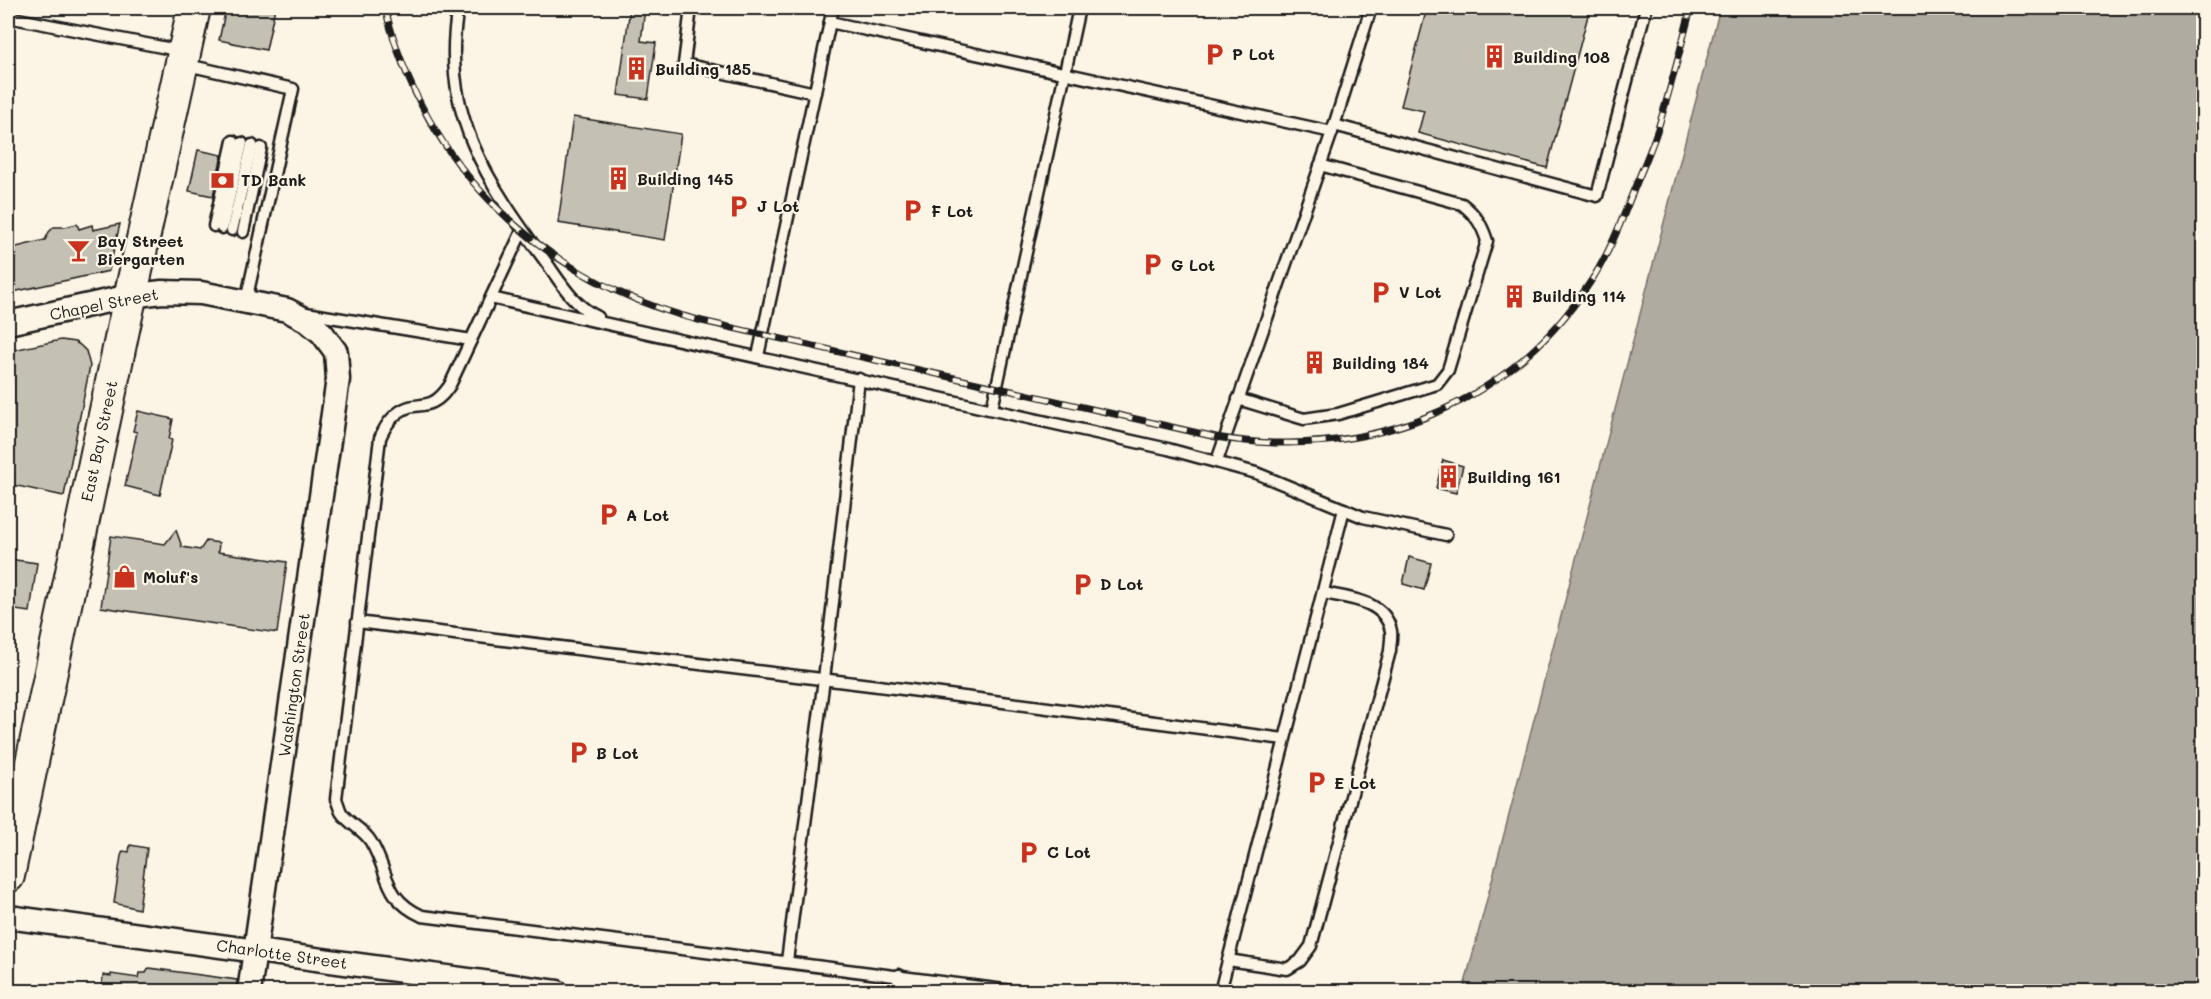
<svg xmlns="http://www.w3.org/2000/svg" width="2211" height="999" font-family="Mali,sans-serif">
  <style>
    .water { fill: #b0aba1; stroke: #75726c; stroke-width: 1.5 }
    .building { fill: #c4c0b3; stroke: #1c1c1c; stroke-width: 1.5 }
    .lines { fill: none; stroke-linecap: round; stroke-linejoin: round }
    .service-casing { stroke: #1c1c1c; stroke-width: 15 }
    .minor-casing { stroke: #1c1c1c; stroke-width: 27 }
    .secondary-casing { stroke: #1c1c1c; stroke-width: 36 }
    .service { stroke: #fcf5e5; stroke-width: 10 }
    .minor { stroke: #fcf5e5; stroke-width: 22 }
    .secondary { stroke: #fcf5e5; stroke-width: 32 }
    .rail-casing { stroke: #1c1c1c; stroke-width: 7 }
    .rail { stroke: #fcf5e5; stroke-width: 4.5; stroke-dasharray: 14; stroke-linecap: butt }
    .labels { text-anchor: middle; stroke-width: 4.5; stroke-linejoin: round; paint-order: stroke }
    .poi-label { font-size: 16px; font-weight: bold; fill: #1c1c1c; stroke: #fcf5e5; text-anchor: start }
    .street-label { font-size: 16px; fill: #1c1c1c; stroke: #fcf5e5 }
  </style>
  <rect width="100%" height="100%" fill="#fcf5e5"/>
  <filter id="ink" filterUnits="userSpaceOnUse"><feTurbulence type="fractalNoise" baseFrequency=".0167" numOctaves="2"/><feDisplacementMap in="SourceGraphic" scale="12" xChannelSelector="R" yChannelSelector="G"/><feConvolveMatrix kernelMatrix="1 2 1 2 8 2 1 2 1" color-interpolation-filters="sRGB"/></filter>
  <g filter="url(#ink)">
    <path class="water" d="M1720,8H2203V991H1463Z"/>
    <g class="building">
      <path d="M226,8H275L266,50L219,40Z"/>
      <path d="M630,8H645L641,41L656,43L648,99L618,95Z"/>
      <path d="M1427,8H1590L1547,168L1418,133L1424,111L1401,106Z"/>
      <path d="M573,117L681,134L665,240L558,223Z"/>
      <path d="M198,150L222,155L213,196L189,191Z"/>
      <path d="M77,224L79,229L92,225L93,230L120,224L109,271L8,293V249L45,240L49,232L54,227H65Z"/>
      <path d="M61,340L75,342L80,345L86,351L90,366L64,496L8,484V351Z"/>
      <path d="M138,411L173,419L169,439L172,440L160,495L125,486L137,432L133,431Z"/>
      <path d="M1443,460L1463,466L1456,493L1436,488Z"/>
      <path d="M176,530L182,547L200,550L206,541L219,543L218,552L287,562L277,633L101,607L111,536L165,544Z"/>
      <path d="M1409,557L1431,563L1424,590L1403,584Z"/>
      <path d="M8,559L37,563L30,612L8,609Z"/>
      <path d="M130,845L147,848L139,909L114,903L121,856L123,851L129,852Z"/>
      <path d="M149,968L237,980L236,992H101L103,975L111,976V974L138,978L139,973H146Z"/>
    </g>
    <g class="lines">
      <defs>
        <g id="service">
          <path d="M458,8C439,111 487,182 546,262C561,283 574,306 598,317"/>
          <path d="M691,8L684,64L815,93"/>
          <path d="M8,17L182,51"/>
          <path d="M830,22L1332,132"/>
          <path d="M183,64L293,89L246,301"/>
          <path d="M1334,125L1597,196L1646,8"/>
          <path d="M214,226L233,141"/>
          <path d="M222,228L242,143"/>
          <path d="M232,230L252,145"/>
          <path d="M522,231L450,385C445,392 441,398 433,402C425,406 417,405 409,407C394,412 386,424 380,438L336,799C338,803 339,808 341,812C348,824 364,829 371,842C390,874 383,898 422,916L1020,992"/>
          <path d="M243,232L261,148"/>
          <path d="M491,298L1168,449L1256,473L1363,517L1446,535"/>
          <path d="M306,313L471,340"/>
          <path d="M758,356L833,8"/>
          <path d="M1238,399L1304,419L1338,414L1437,384L1448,370L1487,241C1482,225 1476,215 1462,204L1320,165"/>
          <path d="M992,409L1079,8"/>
          <path d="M1217,461L1332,132L1371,8"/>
          <path d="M357,622L911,690L1284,739"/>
          <path d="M1228,960L1287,969L1300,961L1311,946L1390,651C1390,645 1392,637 1391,631C1385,600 1348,598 1323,593"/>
          <path d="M787,961L824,679L859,379"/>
          <path d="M897,992L899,975"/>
          <path d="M1220,992L1344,509"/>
        </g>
        <g id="minor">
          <path d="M8,323L130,296L162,292L201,293L287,310L306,320L322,333L336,352L338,379L249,992"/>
          <path d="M8,917L557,992"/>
        </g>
        <path id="secondary" d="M8,876L124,325L194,8"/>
      </defs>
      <use href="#service" class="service-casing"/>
      <use href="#minor" class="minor-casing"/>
      <use href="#secondary" class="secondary-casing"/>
      <use href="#service" class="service"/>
      <use href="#minor" class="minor"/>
      <use href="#secondary" class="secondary"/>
      <defs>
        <path id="rail" d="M385,8C425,168 542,281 702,321L1216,437C1361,462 1506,410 1589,284C1606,259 1618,230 1629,202C1639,176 1652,149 1660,122C1672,84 1681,46 1691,8"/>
      </defs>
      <use href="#rail" class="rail-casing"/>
      <use href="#rail" class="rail"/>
    </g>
  </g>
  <defs>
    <symbol id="parking-bare" viewBox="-9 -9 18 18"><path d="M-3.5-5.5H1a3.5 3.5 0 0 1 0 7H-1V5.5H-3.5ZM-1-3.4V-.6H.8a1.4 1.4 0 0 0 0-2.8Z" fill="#c8321e" stroke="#fcf5e5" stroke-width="2.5" paint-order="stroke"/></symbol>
    <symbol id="building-bare" viewBox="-9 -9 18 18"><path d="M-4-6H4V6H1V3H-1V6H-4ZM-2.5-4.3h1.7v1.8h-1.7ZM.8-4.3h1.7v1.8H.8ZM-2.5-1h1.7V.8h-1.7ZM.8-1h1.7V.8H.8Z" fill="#c8321e" stroke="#fcf5e5" stroke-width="2.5" paint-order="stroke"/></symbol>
    <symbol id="bank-bare" viewBox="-9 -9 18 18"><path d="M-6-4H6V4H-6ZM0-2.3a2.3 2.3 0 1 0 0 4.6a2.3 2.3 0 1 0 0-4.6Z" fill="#c8321e" stroke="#fcf5e5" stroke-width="2.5" paint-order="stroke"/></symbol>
    <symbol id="bar-bare" viewBox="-9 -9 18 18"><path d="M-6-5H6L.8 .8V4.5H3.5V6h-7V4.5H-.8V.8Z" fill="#c8321e" stroke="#fcf5e5" stroke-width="2.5" paint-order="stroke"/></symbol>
    <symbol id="shop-bare" viewBox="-9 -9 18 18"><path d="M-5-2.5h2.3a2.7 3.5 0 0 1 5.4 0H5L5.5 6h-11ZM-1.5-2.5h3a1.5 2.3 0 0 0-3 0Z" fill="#c8321e" stroke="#fcf5e5" stroke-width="2.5" paint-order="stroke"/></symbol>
  </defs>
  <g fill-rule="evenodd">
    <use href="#parking-bare" x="1198" y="38" width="33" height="33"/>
    <use href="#building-bare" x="1478" y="40" width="33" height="33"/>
    <use href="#building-bare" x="620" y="52" width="33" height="33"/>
    <use href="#building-bare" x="602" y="162" width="33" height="33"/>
    <use href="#bank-bare" x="206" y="164" width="33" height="33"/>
    <use href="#parking-bare" x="722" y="190" width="33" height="33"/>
    <use href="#parking-bare" x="896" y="194" width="33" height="33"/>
    <use href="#bar-bare" x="62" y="234" width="33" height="33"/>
    <use href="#parking-bare" x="1136" y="248" width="33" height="33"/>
    <use href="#parking-bare" x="1364" y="276" width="33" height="33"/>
    <use href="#building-bare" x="1498" y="280" width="33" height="33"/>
    <use href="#building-bare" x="1298" y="346" width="33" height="33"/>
    <use href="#building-bare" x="1432" y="460" width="33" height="33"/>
    <use href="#parking-bare" x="592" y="498" width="33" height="33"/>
    <use href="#shop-bare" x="108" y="560" width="33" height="33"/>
    <use href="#parking-bare" x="1066" y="568" width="33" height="33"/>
    <use href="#parking-bare" x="562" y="736" width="33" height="33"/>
    <use href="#parking-bare" x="1300" y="766" width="33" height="33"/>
    <use href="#parking-bare" x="1012" y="836" width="33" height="33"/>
  </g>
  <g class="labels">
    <g class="poi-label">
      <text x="1232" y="60">P Lot</text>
      <text x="1513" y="63">Building 108</text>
      <text x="655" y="75">Building 185</text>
      <text x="637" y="185">Building 145</text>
      <text x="241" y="186">TD Bank</text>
      <text x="757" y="212">J Lot</text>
      <text x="931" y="217">F Lot</text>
      <text x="97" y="247">Bay Street<tspan x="97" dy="18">Biergarten</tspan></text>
      <text x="1171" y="271">G Lot</text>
      <text x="1399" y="298">V Lot</text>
      <text x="1532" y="302">Building 114</text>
      <text x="1332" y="369">Building 184</text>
      <text x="1467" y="483">Building 161</text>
      <text x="626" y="521">A Lot</text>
      <text x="143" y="583">Moluf's</text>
      <text x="1100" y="590">D Lot</text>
      <text x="596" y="759">B Lot</text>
      <text x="1334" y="789">E Lot</text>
      <text x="1047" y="858">C Lot</text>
    </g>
    <g class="street-label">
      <text transform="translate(104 304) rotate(-11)" y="6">Chapel Street</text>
      <text transform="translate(99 441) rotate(-78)" y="6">East Bay Street</text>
      <text transform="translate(294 685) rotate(-82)" y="6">Washington Street</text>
      <text transform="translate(282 954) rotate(8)" y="6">Charlotte Street</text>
    </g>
  </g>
  <rect width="2211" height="999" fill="none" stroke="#fcf5e5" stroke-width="30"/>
  <rect x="15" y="15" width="2181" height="969" fill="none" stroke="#1c1c1c" stroke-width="2" filter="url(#ink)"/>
</svg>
